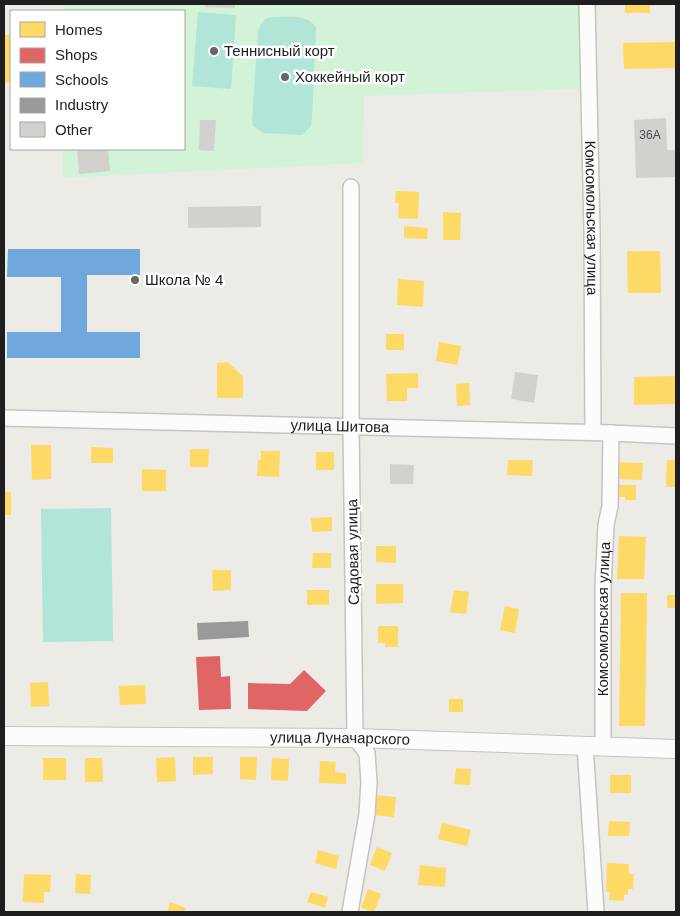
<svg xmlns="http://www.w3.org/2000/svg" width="680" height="916" font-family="Helvetica,sans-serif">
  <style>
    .park { fill: #d3f3d8 }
    .pitch { fill: #b0e5d7 }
    .homes { fill: #ffd966 }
    .shops { fill: #e06666 }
    .schools { fill: #6fa8dc }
    .industry { fill: #999 }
    .building { fill: #d3d1cd }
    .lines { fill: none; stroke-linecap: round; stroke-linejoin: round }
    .minor-casing { stroke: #c5c4c2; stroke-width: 18 }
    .tertiary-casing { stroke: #c5c4c2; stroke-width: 20 }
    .minor { stroke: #fcfcfb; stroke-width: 15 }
    .tertiary { stroke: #fcfcfb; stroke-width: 18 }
    .poi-dot { fill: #666664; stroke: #fff; stroke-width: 2 }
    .labels { text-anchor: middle; stroke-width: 5; stroke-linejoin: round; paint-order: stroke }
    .number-label { font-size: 12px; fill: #4b4b4a }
    .poi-label { font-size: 15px; fill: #1e1e1e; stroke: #fff; text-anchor: start }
    .street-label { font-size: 15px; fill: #1e1e1e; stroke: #fff }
  </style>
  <rect width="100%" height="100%" fill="#ecebe6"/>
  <path class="park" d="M63,4H581V89L364,96L363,163L63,178V149H184V11H63Z"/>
  <g class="pitch">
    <path d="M198,12L236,15L231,89L192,86Z"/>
    <path d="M270,17C285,17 307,13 316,27L312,119L311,126L302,135L263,133L253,126L252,120L258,31C261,24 263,19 270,17Z"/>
    <path d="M111,508L113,641L43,642L41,509Z"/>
  </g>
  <g class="homes">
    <rect x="625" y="4" width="25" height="9"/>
    <path d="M4,35H11V82L4,83Z"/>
    <path d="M676,42V68L624,69L623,43Z"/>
    <path d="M396,191L419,192L418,219L398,218L399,203H395Z"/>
    <path d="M443,212L461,213L460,240H443Z"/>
    <path d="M404,226L428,228L427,239L404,238Z"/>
    <path d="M627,251H660L661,293H628Z"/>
    <path d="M398,279L424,281L423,307L397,305Z"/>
    <rect x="386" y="334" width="18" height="16"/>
    <path d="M439,342L461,346L457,365L436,361Z"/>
    <path d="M228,362L243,377V398H217V363Z"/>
    <path d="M418,373V388H407V401H387L386,374Z"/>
    <path d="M675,376V404L634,405V377Z"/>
    <path d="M469,383L470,405L457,406L456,384Z"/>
    <path d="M31,445H51V479L32,480Z"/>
    <path d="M91,447L113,448V463H91Z"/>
    <path d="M190,449H209L208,467H190Z"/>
    <path d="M261,451H280L279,477L257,476L258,460H261Z"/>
    <rect x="316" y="452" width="18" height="18"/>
    <path d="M508,460H533L532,476L507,475Z"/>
    <path d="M667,460H676V487H666Z"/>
    <path d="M616,462L643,463L642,480L616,479Z"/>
    <path d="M142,469L166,470V491H142Z"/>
    <path d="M615,485H636V500H625V497H615Z"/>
    <rect x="4" y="492" width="7" height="23"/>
    <path d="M332,517V531L312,532L311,518Z"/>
    <path d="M619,536L646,537L644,579H617Z"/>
    <path d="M376,546H396V563L376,562Z"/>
    <path d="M313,553H331V568H312Z"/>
    <path d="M212,570H231V590L213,591Z"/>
    <path d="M376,584H403V603L376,604Z"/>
    <rect x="307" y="590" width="22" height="15"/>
    <path d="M454,590L469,592L466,614L450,612Z"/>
    <path d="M621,593H647L645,726H619Z"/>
    <rect x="667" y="595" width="9" height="13"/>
    <path d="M505,606L519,609L515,633L500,630Z"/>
    <path d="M378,626H398V647H385V643H378Z"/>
    <path d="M48,682L49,706L31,707L30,683Z"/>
    <path d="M145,685L146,704L120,705L119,686Z"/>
    <rect x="449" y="699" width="14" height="13"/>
    <path d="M175,757L176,781L157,782L156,758Z"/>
    <path d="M193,757H213V774L193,775Z"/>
    <path d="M240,757H257L256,780L240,779Z"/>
    <rect x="43" y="758" width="23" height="22"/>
    <path d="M85,758H102L103,782H85Z"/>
    <path d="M272,758L289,759L288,781L271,780Z"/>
    <path d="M320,761L336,762L335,772L346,773V784L319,783Z"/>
    <path d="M456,768L471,769L470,785L454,784Z"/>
    <rect x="610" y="775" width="21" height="18"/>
    <path d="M375,795L396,797L394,817L372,815Z"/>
    <path d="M609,821L630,822L629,836H608Z"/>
    <path d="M442,823L471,830L467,846L438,839Z"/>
    <path d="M377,847L392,853L385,871L370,865Z"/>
    <path d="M318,850L339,856L336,869L315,863Z"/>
    <path d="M607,863L629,864V874H634L633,889H628V895L624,894V901L609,900L610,892H606Z"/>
    <path d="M420,865L446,868L445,887L418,885Z"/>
    <path d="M24,874L51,875L50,892H44V903L23,902Z"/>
    <path d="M76,874L91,875L90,894L75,893Z"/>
    <path d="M368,889L381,894L374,912L361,908Z"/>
    <path d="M311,892L328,897L325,908L307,902Z"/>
    <path d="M170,902L186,908L184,912H167Z"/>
  </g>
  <g class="shops">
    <path d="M220,656L221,677L230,676L231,709L199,710L196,657Z"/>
    <path d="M304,670L326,691L307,711L248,709V683L290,684Z"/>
  </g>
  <path class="schools" d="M8,249H140V275H87V332H140V358H7V332H61V277H7Z"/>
  <path class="industry" d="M248,621L249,637L198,640L197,623Z"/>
  <g class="building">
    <path d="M205,4H235V8L205,7Z"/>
    <path d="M666,118L667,150H676V177L636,178L634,120Z"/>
    <path d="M200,120H216L214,151L199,150Z"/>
    <path d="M77,149H108L110,171L79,174Z"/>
    <path d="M261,206V227L188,228V207Z"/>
    <path d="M515,372L538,375L534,403L511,399Z"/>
    <path d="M390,464L414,465L413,484H390Z"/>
  </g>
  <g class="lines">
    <defs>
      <g id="minor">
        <path id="s1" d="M587,4L592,231L593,432"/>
        <path id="s2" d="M4,418L611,433L676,436"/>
        <path d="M585,745L596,912"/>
        <path id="s3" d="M603,745V587L606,525L610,506L611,433"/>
        <path d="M350,912L367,814L369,782L367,753L355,738L351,426V187"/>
      </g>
      <g id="tertiary">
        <path id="s4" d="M4,736L355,738L676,749"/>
      </g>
    </defs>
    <use href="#minor" class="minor-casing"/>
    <use href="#tertiary" class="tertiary-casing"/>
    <use href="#minor" class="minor"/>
    <use href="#tertiary" class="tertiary"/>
  </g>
  <g class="poi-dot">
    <circle cx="214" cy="51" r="5"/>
    <circle cx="285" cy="77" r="5"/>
    <circle cx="135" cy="280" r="5"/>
  </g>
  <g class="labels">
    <g class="number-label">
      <text x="650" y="139">36А</text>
    </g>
    <g class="poi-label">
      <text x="224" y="56">Теннисный корт</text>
      <text x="295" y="82">Хоккейный корт</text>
      <text x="145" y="285">Школа № 4</text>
    </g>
    <g class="street-label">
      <text dy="5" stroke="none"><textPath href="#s1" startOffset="214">Комсомольская улица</textPath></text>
      <text dy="5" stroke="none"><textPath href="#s2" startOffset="336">улица Шитова</textPath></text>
      <text transform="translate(353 552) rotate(-91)" y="5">Садовая улица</text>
      <text dy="5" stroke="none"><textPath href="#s3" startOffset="126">Комсомольская улица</textPath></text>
      <text dy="5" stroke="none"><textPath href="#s4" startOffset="336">улица Луначарского</textPath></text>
    </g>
  </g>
  <rect width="680" height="916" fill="none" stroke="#1e1e1e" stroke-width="10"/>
  <rect x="10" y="10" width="175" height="140" fill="#ffffff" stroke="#a5a5a5"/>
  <rect x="20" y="22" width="25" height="15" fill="#ffd966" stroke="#a5a5a5"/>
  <text x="55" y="35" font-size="15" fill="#1e1e1e">Homes</text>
  <rect x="20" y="48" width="25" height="15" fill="#e06666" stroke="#a5a5a5"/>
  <text x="55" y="60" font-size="15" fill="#1e1e1e">Shops</text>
  <rect x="20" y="72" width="25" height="15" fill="#6fa8dc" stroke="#a5a5a5"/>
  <text x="55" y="85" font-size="15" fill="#1e1e1e">Schools</text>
  <rect x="20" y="98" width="25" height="15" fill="#999999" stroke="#a5a5a5"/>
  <text x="55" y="110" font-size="15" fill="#1e1e1e">Industry</text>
  <rect x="20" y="122" width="25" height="15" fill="#d3d1cd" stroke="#a5a5a5"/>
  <text x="55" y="135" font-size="15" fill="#1e1e1e">Other</text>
</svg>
